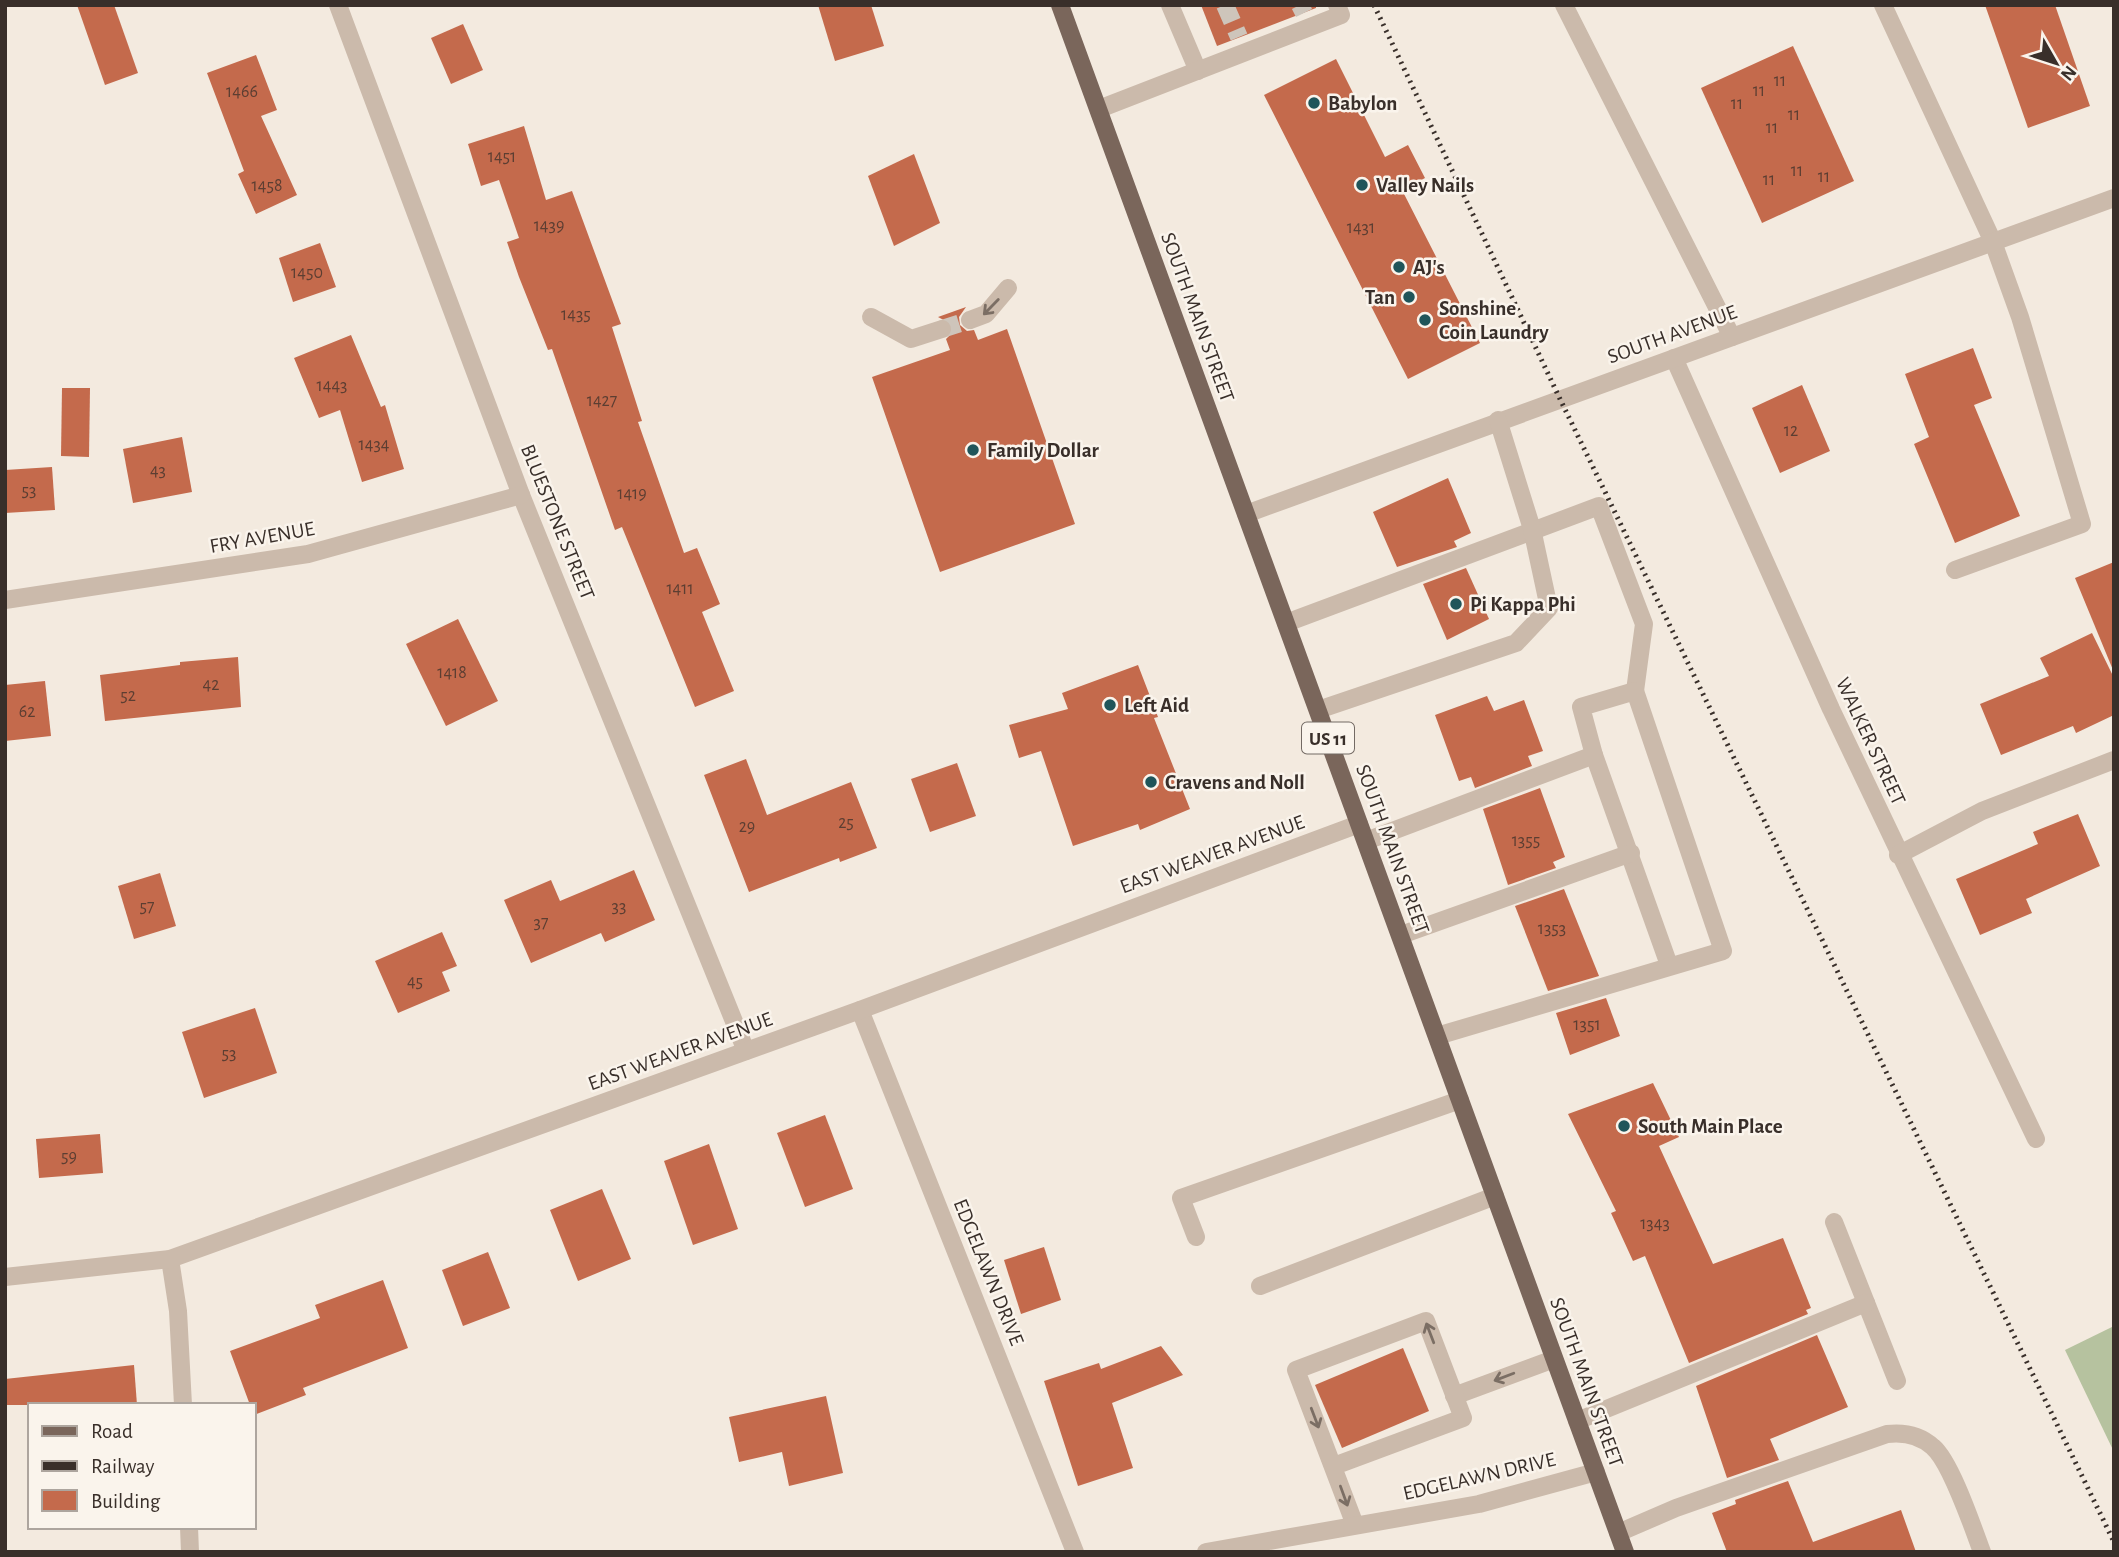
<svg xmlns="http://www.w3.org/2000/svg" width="2119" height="1557" font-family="'Alegreya Sans',sans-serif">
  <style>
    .green { fill: #b6c29f }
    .building { fill: #c46a4c }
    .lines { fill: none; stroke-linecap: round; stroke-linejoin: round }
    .minor-tunnel { stroke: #cec5bb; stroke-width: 18; stroke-dasharray: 18 9; stroke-linecap: butt }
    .minor { stroke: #cbbaab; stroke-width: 18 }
    .major { stroke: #7a665b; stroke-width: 18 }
    .rail { stroke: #392f2a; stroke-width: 5; stroke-dasharray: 2 5; stroke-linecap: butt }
    .oneway { stroke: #7b6e64 }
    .poi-dot { fill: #20555a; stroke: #faf4ec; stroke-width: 2.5 }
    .labels { text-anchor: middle; stroke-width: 5; stroke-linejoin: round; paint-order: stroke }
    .number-label { font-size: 18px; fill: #5c3e32 }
    .shield { fill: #faf4ec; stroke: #736a64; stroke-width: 2 }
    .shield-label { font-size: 19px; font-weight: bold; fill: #392f2a }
    .poi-label { font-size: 21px; font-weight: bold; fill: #392f2a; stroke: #faf4ec; text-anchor: start }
    .street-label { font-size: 21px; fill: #392f2a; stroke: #faf4ec }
  </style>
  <rect width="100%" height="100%" fill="#f3eadf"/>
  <path class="green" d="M2114,1326V1452L2065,1350Z"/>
  <g class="building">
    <path d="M77,5H114L138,73L105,85Z"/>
    <path d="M818,5H871L884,46L835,61Z"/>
    <path d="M1201,5H1316V8L1217,46Z"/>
    <path d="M1985,5H2055L2090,106L2028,128Z"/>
    <path d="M463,24L483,70L451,84L431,38Z"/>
    <path d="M1793,46L1854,181L1762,223L1701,88Z"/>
    <path d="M256,55L277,110L261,116L297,195L256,214L238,174L244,171L207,73Z"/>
    <path d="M1336,59L1385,157L1408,145L1425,178L1402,190L1480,343L1408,379L1264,95Z"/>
    <path d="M524,126L546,200L572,191L621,324L612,327L642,421L638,422L684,553L697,548L720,604L702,612L734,691L695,707L622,527L615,530L552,349L548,350L519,277L507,242L519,238L499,180L481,186L468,144Z"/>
    <path d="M914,154L940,223L894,246L868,176Z"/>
    <path d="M320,243L336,287L293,302L279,258Z"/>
    <path d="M966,307L959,317L960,325L967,331L974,330L978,340L1007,329L1075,524L940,572L872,377L950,350L946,339L953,332V325L938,317Z"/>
    <path d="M351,335L381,407L385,405L404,469L362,482L340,410L319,418L294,358Z"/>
    <path d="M1973,348L1992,398L1974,405L2020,516L1955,543L1914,444L1929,437L1905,374Z"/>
    <path d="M1802,385L1830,451L1780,473L1752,408Z"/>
    <path d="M62,388H90L89,457L61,456Z"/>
    <path d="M182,437L192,492L133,503L123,449Z"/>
    <path d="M52,467L55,510L5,513V470Z"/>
    <path d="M1448,478L1471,533L1454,541L1457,547L1397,567L1373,512Z"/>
    <path d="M2114,562V669L2113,670L2075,578Z"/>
    <path d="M1466,568L1489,619L1447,640L1423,584Z"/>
    <path d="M458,619L498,701L446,726L406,644Z"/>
    <path d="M2092,633L2114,678V715L2076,733L2073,726L2001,755L1980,704L2049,676L2040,658Z"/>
    <path d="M238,657L241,707L105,721L100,675L180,665V662Z"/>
    <path d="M1138,665L1158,717L1154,718L1190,809L1140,830L1138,824L1073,846L1041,751L1019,758L1009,725L1068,709L1062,693Z"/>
    <path d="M45,681L51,736L5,741V685Z"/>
    <path d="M1487,696L1494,711L1524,700L1543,751L1528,756L1532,766L1475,788L1471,777L1459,781L1435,715Z"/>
    <path d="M746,759L767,815L851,782L877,848L840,862L839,858L749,892L704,775Z"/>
    <path d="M957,763L976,816L930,832L911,779Z"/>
    <path d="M1540,788L1565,857L1553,862L1556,868L1508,885L1483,809Z"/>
    <path d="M2078,814L2100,866L2026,899L2032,913L1980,935L1956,879L2038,844L2033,832Z"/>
    <path d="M634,870L655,920L605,942L601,933L531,963L504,900L551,880L560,901Z"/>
    <path d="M160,873L176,926L134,939L118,886Z"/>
    <path d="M1564,889L1599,976L1548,991L1515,906Z"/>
    <path d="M442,932L457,966L442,972L450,991L398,1013L375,961Z"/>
    <path d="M1606,998L1620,1036L1570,1055L1556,1013Z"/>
    <path d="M255,1008L277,1073L204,1098L182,1032Z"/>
    <path d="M1653,1083L1679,1137L1659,1146L1713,1264L1783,1238L1811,1308L1806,1310L1808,1314L1689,1363L1645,1256L1633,1261L1611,1213L1616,1211L1568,1114Z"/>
    <path d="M825,1115L853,1189L805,1207L777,1133Z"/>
    <path d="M100,1134L103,1173L39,1178L36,1139Z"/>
    <path d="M709,1144L738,1229L693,1245L664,1161Z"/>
    <path d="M602,1189L631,1259L578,1281L550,1210Z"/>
    <path d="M1044,1247L1061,1300L1021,1314L1004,1260Z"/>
    <path d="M488,1252L510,1308L463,1326L442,1270Z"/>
    <path d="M383,1280L408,1348L303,1388L306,1395L254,1415V1405H250L230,1351L320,1318L315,1305Z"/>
    <path d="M1817,1335L1848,1407L1770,1439L1779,1460L1727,1478L1696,1386Z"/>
    <path d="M1161,1346L1183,1375L1112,1403L1133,1468L1078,1486L1044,1381L1099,1363L1101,1369Z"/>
    <path d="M1403,1348L1429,1411L1342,1448L1315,1385Z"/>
    <path d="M134,1365L137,1405H5V1379Z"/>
    <path d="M826,1396L843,1473L789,1486L782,1452L739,1462L729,1417Z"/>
    <path d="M1788,1481L1813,1542L1901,1510L1916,1552H1727L1712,1513L1736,1504L1735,1500Z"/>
  </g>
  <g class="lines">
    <g class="minor-tunnel">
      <path d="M1225,5L1239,37"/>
      <path d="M1300,5L1304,13"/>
      <path d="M942,329L970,320"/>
    </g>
    <g class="minor">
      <path d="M338,5L521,495L746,1051"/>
      <path d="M1170,5L1198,71"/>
      <path d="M1564,5L1732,337"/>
      <path d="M1883,5L1993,242L2020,317L2082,524L1955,570"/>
      <path d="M1099,109L1341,15L1337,5"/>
      <path d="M871,317L911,339L942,329"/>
      <path d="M970,320L986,314L1008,288"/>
      <path d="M1674,358L1831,709L2036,1139"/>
      <path d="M1246,514L2114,198"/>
      <path d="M5,600L308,554L521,495"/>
      <path d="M1286,623L1599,506L1644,624L1635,691"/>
      <path d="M1318,710L1516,643L1549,608L1532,529L1498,420"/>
      <path d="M1594,755L1669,965"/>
      <path d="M1366,841L1594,755L1581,707L1635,691L1723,951L1437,1036"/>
      <path d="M1898,855L1982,811L2114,760"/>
      <path d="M1401,935L1631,853"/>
      <path d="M860,1010L1075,1552"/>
      <path d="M1834,1222L1897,1381"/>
      <path d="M1196,1237L1181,1198L1460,1100"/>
      <path d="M170,1259L178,1311L183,1405"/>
      <path d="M5,1277L170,1259L860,1010L1359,824"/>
      <path d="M1260,1286L1495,1196"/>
      <path d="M1454,1396L1554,1359"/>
      <path d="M1577,1421L1866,1303"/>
      <path d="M1334,1466L1463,1418L1426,1321L1296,1370L1355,1525"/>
      <path d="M189,1527L190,1552"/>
      <path d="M1618,1533L1676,1508L1887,1434C1904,1432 1920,1435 1933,1447C1951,1462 1973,1528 1982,1552"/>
      <path d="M1206,1552L1479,1504L1596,1472"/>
    </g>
    <path class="major" d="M1060,5L1625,1552"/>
    <path class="rail" d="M1374,5L1560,399L2114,1542"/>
  </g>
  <defs><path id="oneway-shaft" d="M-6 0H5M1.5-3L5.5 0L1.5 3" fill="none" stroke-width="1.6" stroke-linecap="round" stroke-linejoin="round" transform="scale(1.75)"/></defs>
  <g class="oneway">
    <use href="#oneway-shaft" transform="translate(991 307) rotate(134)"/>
    <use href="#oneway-shaft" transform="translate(1430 1333) rotate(-111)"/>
    <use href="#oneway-shaft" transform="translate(1504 1377) rotate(159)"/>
    <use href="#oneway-shaft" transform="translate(1315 1418) rotate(69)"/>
    <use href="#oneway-shaft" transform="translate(1344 1496) rotate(70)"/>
  </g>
  <g class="poi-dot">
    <circle cx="1314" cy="103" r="7"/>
    <circle cx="1362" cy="185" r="7"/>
    <circle cx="1399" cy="267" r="7"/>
    <circle cx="1409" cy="297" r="7"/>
    <circle cx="1425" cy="320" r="7"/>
    <circle cx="973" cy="450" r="7"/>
    <circle cx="1456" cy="604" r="7"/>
    <circle cx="1110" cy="705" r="7"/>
    <circle cx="1151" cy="782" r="7"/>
    <circle cx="1624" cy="1126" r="7"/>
  </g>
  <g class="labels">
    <g class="number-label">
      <text x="1780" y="86">11</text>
      <text x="1759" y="96">11</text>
      <text x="242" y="97">1466</text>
      <text x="1737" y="109">11</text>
      <text x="1794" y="120">11</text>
      <text x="1772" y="133">11</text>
      <text x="502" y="162">1451</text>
      <text x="1797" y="176">11</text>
      <text x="1824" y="182">11</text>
      <text x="1769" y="185">11</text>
      <text x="267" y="191">1458</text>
      <text x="549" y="231">1439</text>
      <text x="1361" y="233">1431</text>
      <text x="307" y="278">1450</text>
      <text x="576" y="320">1435</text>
      <text x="332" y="391">1443</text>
      <text x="602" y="406">1427</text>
      <text x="1791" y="436">12</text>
      <text x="374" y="450">1434</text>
      <text x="158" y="476">43</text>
      <text x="29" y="496">53</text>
      <text x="632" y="499">1419</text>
      <text x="680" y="594">1411</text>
      <text x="452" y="678">1418</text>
      <text x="211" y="690">42</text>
      <text x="128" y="701">52</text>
      <text x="27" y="717">62</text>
      <text x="846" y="828">25</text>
      <text x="747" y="832">29</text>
      <text x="1526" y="846">1355</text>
      <text x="147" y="912">57</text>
      <text x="619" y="912">33</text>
      <text x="541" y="928">37</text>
      <text x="1552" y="934">1353</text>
      <text x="415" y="987">45</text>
      <text x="1587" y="1030">1351</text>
      <text x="229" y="1059">53</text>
      <text x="69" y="1162">59</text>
      <text x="1655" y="1229">1343</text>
    </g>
    <rect class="shield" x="1302" y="722.5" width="52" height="31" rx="5"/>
    <g class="shield-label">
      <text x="1328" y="745">US 11</text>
    </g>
    <g class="poi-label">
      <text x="1328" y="110">Babylon</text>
      <text x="1376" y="192">Valley Nails</text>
      <text x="1413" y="274">AJ's</text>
      <text x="1395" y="304" text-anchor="end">Tan</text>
      <text x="1439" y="315">Sonshine<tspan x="1439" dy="24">Coin Laundry</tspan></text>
      <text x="987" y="457">Family Dollar</text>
      <text x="1470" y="611">Pi Kappa Phi</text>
      <text x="1124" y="712">Left Aid</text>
      <text x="1165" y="789">Cravens and Noll</text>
      <text x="1638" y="1133">South Main Place</text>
    </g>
    <g class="street-label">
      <text transform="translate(1198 317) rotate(70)" y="7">SOUTH MAIN STREET</text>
      <text transform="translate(1672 334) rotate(-20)" y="7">SOUTH AVENUE</text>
      <text transform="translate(558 522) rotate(68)" y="7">BLUESTONE STREET</text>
      <text transform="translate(262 537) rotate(-10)" y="7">FRY AVENUE</text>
      <text transform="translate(1871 741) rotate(65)" y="7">WALKER STREET</text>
      <text transform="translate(1393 849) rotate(70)" y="7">SOUTH MAIN STREET</text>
      <text transform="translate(1212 854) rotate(-20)" y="7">EAST WEAVER AVENUE</text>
      <text transform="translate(680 1051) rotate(-20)" y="7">EAST WEAVER AVENUE</text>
      <text transform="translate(989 1272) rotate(68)" y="7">EDGELAWN DRIVE</text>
      <text transform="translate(1587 1382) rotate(70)" y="7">SOUTH MAIN STREET</text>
      <text transform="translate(1479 1476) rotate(-13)" y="7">EDGELAWN DRIVE</text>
    </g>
  </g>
  <rect width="2119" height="1557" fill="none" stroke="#392f2a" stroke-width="14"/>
  <rect x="28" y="1403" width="228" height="126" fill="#faf4ec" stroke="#ada59e" stroke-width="2"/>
  <rect x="42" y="1426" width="35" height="10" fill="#7a665b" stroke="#ada59e" stroke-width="2"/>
  <text x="91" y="1438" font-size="21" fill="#392f2a">Road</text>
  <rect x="42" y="1461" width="35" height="10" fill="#392f2a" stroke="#ada59e" stroke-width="2"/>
  <text x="91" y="1473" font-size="21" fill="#392f2a">Railway</text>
  <rect x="42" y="1490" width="35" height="21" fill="#c46a4c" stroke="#ada59e" stroke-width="2"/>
  <text x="91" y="1508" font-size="21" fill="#392f2a">Building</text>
  <g transform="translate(2056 63) rotate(129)" stroke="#faf4ec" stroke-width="5" paint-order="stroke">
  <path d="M0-5L12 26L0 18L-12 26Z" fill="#392f2a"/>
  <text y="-10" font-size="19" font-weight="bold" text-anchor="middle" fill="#392f2a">N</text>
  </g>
</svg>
